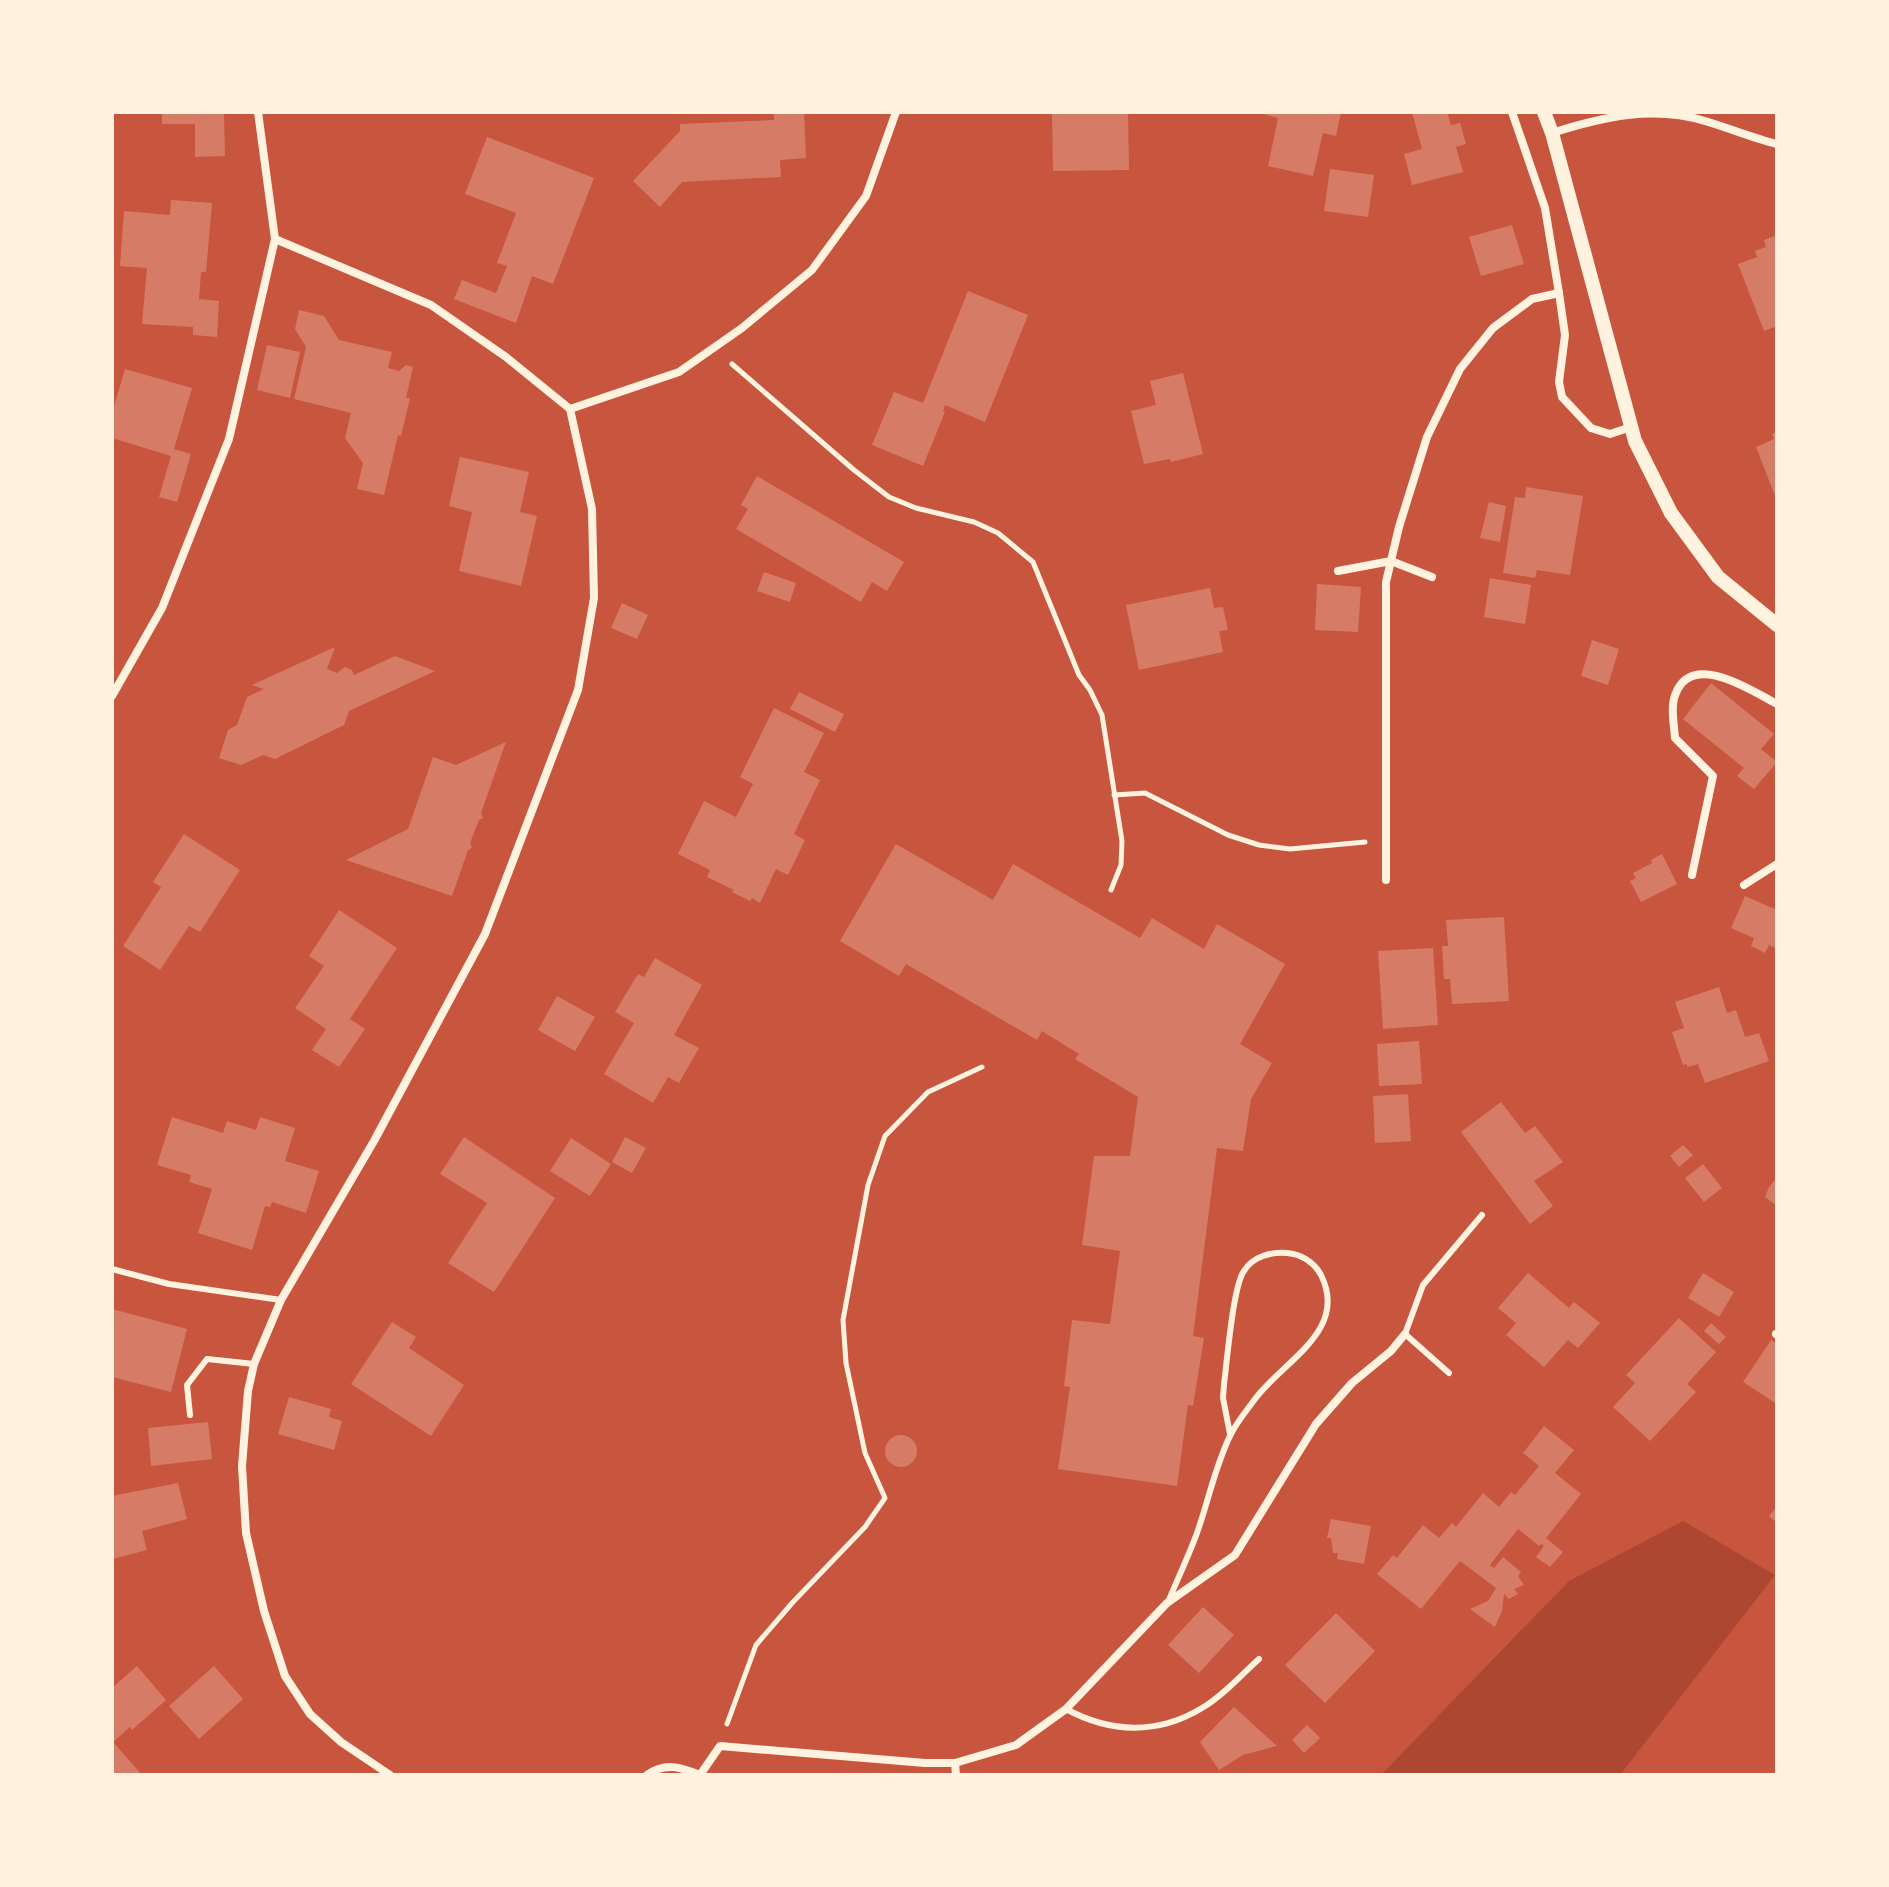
<svg xmlns="http://www.w3.org/2000/svg" width="1889" height="1887" font-family="Signika,sans-serif">
  <style>
    .green { fill: #ae4732 }
    .building { fill: #d67c66 }
    .lines { fill: none; stroke-linecap: round; stroke-linejoin: round }
    .path { stroke: #fff3e0; stroke-width: 5 }
    .service { stroke: #fff3e0; stroke-width: 6 }
    .minor { stroke: #fff3e0; stroke-width: 8 }
    .tertiary { stroke: #fff3e0; stroke-width: 14 }
  </style>
  <rect width="100%" height="100%" fill="#c8553d"/>
  <path class="green" d="M1683,1521L1775,1575L1620,1775H1381L1569,1581Z"/>
  <g class="building">
    <path d="M162,112H224L225,156L195,157V124H162Z"/>
    <path d="M804,112L806,158L780,160L781,177L682,182L660,207L633,181L680,131V124L774,120V113Z"/>
    <path d="M1052,112H1128L1129,170L1053,171Z"/>
    <path d="M1256,112H1341L1336,136L1323,133L1313,176L1268,166L1278,118Z"/>
    <path d="M1412,112H1447L1451,125L1460,123L1466,144L1456,147L1463,172L1412,185L1404,154L1422,149Z"/>
    <path d="M487,137L594,178L553,284L532,276L516,323L454,299L462,280L496,293L507,266L497,263L516,213L465,194Z"/>
    <path d="M1330,169L1374,175L1368,217L1324,211Z"/>
    <path d="M171,200L212,203L206,272H201L199,299L219,301L217,337L193,335V327L142,324L147,268L120,266L124,211L170,215Z"/>
    <path d="M1512,225L1524,264L1481,276L1469,237Z"/>
    <path d="M1777,235V326L1764,331L1738,264L1757,257L1755,251L1766,247L1764,240Z"/>
    <path d="M968,291L1028,315L985,422L945,405L943,411L945,412L923,466L872,445L894,392L923,403Z"/>
    <path d="M299,310L324,316L339,340L392,352L388,368L399,371L406,365L413,367L406,398H410L401,436L398,435L384,495L357,489L363,463L345,438L351,413L294,399L306,347L295,329Z"/>
    <path d="M267,345L300,352L290,398L257,390Z"/>
    <path d="M125,369L192,388L174,449L191,454L177,502L159,497L171,456L112,438V413Z"/>
    <path d="M1183,373L1203,454L1171,462L1170,459L1144,464L1131,411L1156,405L1150,381Z"/>
    <path d="M1777,432V501L1756,447L1774,439L1772,434Z"/>
    <path d="M460,457L529,472L520,512L537,516L521,586L459,571L472,512L449,506Z"/>
    <path d="M757,476L904,562L887,591L872,582L861,602L736,529L748,509L741,505Z"/>
    <path d="M1526,487L1583,496L1570,575L1537,570L1535,578L1503,573L1515,497L1525,498Z"/>
    <path d="M1489,502L1506,506L1500,542L1480,538Z"/>
    <path d="M764,572L796,583L790,602L757,591Z"/>
    <path d="M1490,578L1531,585L1525,624L1484,617Z"/>
    <path d="M1317,584L1361,587L1358,632L1315,630Z"/>
    <path d="M1210,588L1214,608L1223,607L1228,630L1219,631L1223,652L1139,670L1126,605Z"/>
    <path d="M622,603L648,615L637,639L611,628Z"/>
    <path d="M1592,640L1619,649L1608,685L1581,676Z"/>
    <path d="M335,647L327,669L337,673L345,667L352,670L354,675L395,656L435,671L349,711L344,725L275,759L263,755L241,765L219,758L228,730L237,725L247,697L264,689L252,685Z"/>
    <path d="M1711,683L1774,734L1761,749L1777,762L1754,789L1737,776L1744,768L1683,719Z"/>
    <path d="M799,692L844,714L835,732L790,709Z"/>
    <path d="M774,708L824,733L804,772L820,780L794,834L805,840L788,875L776,869L760,903L752,898L750,901L732,892L734,890L707,877L710,870L678,854L704,801L736,817L753,784L740,777Z"/>
    <path d="M506,742L481,813L483,818L479,820L470,843L472,848L468,850L452,896L346,860L408,829L433,757L456,765Z"/>
    <path d="M184,834L240,870L200,932L189,926L160,970L123,946L161,887L153,882Z"/>
    <path d="M896,844L993,900L1013,864L1140,938L1152,918L1204,949L1217,924L1285,964L1240,1044L1272,1063L1251,1099L1243,1151L1217,1148L1193,1336L1204,1338L1193,1406L1188,1405L1177,1486L1058,1469L1070,1387L1064,1386L1072,1320L1110,1324L1120,1251L1082,1245L1094,1156H1130L1138,1097L1075,1059L1079,1054L1042,1031L1037,1040L906,964L899,976L840,941Z"/>
    <path d="M1662,854L1677,884L1641,902L1630,881L1636,878L1633,873L1652,863L1651,860Z"/>
    <path d="M1745,896L1777,910V949L1769,945L1765,953L1751,946L1754,938L1731,928Z"/>
    <path d="M339,910L397,948L350,1019L365,1029L339,1067L312,1050L326,1029L295,1008L324,966L309,956Z"/>
    <path d="M1504,917L1509,1001L1452,1004L1450,979H1444L1442,946H1448L1446,920Z"/>
    <path d="M1433,948L1438,1025L1383,1029L1378,951Z"/>
    <path d="M655,958L702,985L674,1035L699,1048L679,1083L668,1077L653,1103L604,1074L634,1023L615,1012L638,974L644,977Z"/>
    <path d="M1719,987L1727,1013L1736,1010L1745,1037L1759,1033L1769,1061L1705,1083L1698,1064L1688,1067L1686,1064L1683,1065L1672,1032L1684,1028L1675,1002Z"/>
    <path d="M557,996L595,1017L575,1051L538,1030Z"/>
    <path d="M1419,1041L1422,1084L1379,1086L1377,1044Z"/>
    <path d="M1408,1094L1411,1141L1375,1143L1373,1096Z"/>
    <path d="M1501,1102L1525,1133L1535,1126L1563,1162L1534,1181L1553,1206L1530,1224L1461,1132Z"/>
    <path d="M172,1117L223,1133L227,1121L256,1130L260,1117L295,1128L285,1161L319,1171L306,1213L272,1202L270,1207L265,1206L252,1250L198,1233L212,1189L189,1182L191,1175L157,1165Z"/>
    <path d="M464,1137L555,1198L494,1292L448,1263L487,1203L440,1174Z"/>
    <path d="M625,1137L646,1148L632,1173L612,1162Z"/>
    <path d="M571,1138L611,1164L590,1196L550,1171Z"/>
    <path d="M1683,1145L1693,1155L1679,1167L1670,1156Z"/>
    <path d="M1703,1164L1722,1188L1704,1202L1685,1178Z"/>
    <path d="M1777,1177V1206L1765,1197L1769,1187Z"/>
    <path d="M1528,1273L1569,1308L1574,1302L1600,1323L1578,1348L1568,1340L1544,1367L1506,1335L1516,1323L1498,1308Z"/>
    <path d="M1703,1273L1734,1292L1719,1317L1688,1298Z"/>
    <path d="M112,1309L187,1329L171,1392L112,1377Z"/>
    <path d="M1679,1318L1716,1352L1687,1384L1696,1392L1650,1441L1613,1407L1635,1383L1626,1375Z"/>
    <path d="M392,1322L416,1337L409,1348L464,1385L431,1436L351,1384Z"/>
    <path d="M1711,1323L1726,1337L1719,1344L1704,1331Z"/>
    <path d="M1771,1340L1777,1344V1404L1743,1382Z"/>
    <path d="M289,1397L331,1409L329,1417L342,1421L334,1450L278,1434Z"/>
    <path d="M208,1422L212,1459L151,1466L148,1428Z"/>
    <path d="M1544,1426L1574,1450L1555,1473L1581,1494L1546,1538L1563,1552L1550,1567L1536,1557L1544,1546L1541,1544L1539,1546L1518,1529L1490,1565L1494,1568L1503,1557L1521,1572L1518,1576L1524,1585L1514,1589L1518,1594L1509,1599L1504,1594L1502,1611L1495,1627L1470,1609L1488,1601L1496,1588L1460,1561L1421,1609L1377,1574L1393,1555L1397,1558L1423,1525L1439,1538L1452,1523L1456,1527L1483,1493L1499,1507L1511,1492L1515,1495L1539,1466L1523,1453Z"/>
    <circle cx="901" cy="1451" r="16"/>
    <path d="M178,1483L187,1519L142,1531L147,1550L112,1559V1496Z"/>
    <path d="M1777,1506V1523L1769,1516Z"/>
    <path d="M1331,1519L1371,1526L1364,1564L1337,1559L1338,1553H1333L1331,1538H1327Z"/>
    <path d="M1203,1607L1234,1635L1199,1673L1168,1645Z"/>
    <path d="M1336,1613L1375,1651L1325,1703L1285,1665Z"/>
    <path d="M137,1666L166,1700L132,1730L130,1727L113,1742L142,1775H112V1688Z"/>
    <path d="M214,1666L243,1699L199,1739L169,1706Z"/>
    <path d="M1234,1707L1277,1746L1243,1755L1219,1770L1200,1742Z"/>
    <path d="M1307,1725L1320,1738L1304,1753L1292,1740Z"/>
  </g>
  <g class="lines">
    <g class="path">
      <path d="M732,364L854,470L889,497L916,508L974,522L998,533L1033,562L1079,675L1090,690L1102,715L1122,841L1121,865L1111,890"/>
      <path d="M1114,795L1145,793L1228,835L1259,845L1290,849L1365,842"/>
      <path d="M727,1724L756,1645L793,1602L865,1527L885,1498L865,1453L846,1363L843,1320L868,1185L885,1136L928,1092L982,1067"/>
    </g>
    <g class="service">
      <path d="M112,1269L169,1284L281,1300"/>
      <path d="M1449,1373L1405,1334L1423,1285L1482,1215"/>
      <path d="M190,1415L187,1385L207,1359L254,1364"/>
      <path d="M1169,1600C1178,1578 1189,1555 1197,1533C1208,1502 1216,1463 1231,1434C1237,1422 1247,1410 1255,1399C1283,1361 1349,1331 1321,1275C1314,1262 1301,1254 1287,1253C1271,1252 1253,1256 1244,1271C1233,1286 1227,1362 1224,1384L1223,1398L1230,1434"/>
      <path d="M1066,1709C1110,1733 1158,1735 1202,1708C1223,1696 1241,1675 1259,1659"/>
    </g>
    <g class="minor">
      <path d="M258,112L275,239L431,305L506,357L570,409L592,509L594,598L578,690L485,934L374,1141L281,1300L254,1364L248,1391L242,1466L246,1533L264,1611L285,1676L310,1714L341,1742L390,1775"/>
      <path d="M1512,112L1545,208L1559,293"/>
      <path d="M1552,133C1602,117 1653,105 1705,121C1729,128 1752,138 1777,144"/>
      <path d="M570,409L679,372L742,328L812,270L866,196L896,112"/>
      <path d="M1338,571L1391,561L1432,577"/>
      <path d="M112,696L162,608L229,439L275,239"/>
      <path d="M1692,875L1713,776L1675,738C1674,724 1670,705 1676,693C1693,651 1752,691 1777,704"/>
      <path d="M1386,880V582L1399,527L1427,437L1460,369L1493,328L1532,299L1559,293L1565,335L1559,382L1562,397L1591,428L1610,434L1631,427"/>
      <path d="M1744,885L1777,864"/>
      <path d="M1776,1334H1777"/>
      <path d="M955,1763L956,1775"/>
      <path d="M647,1775C665,1762 681,1767 700,1775"/>
      <path d="M700,1775L720,1746L925,1763H955L1016,1745L1066,1709L1167,1603L1235,1555L1316,1424L1352,1383L1391,1351L1405,1334"/>
    </g>
    <path class="tertiary" d="M1544,112L1552,133L1635,441L1671,513L1718,577L1777,625"/>
  </g>
  <rect width="1889" height="1887" fill="none" stroke="#fff3e0" stroke-width="228"/>
</svg>
